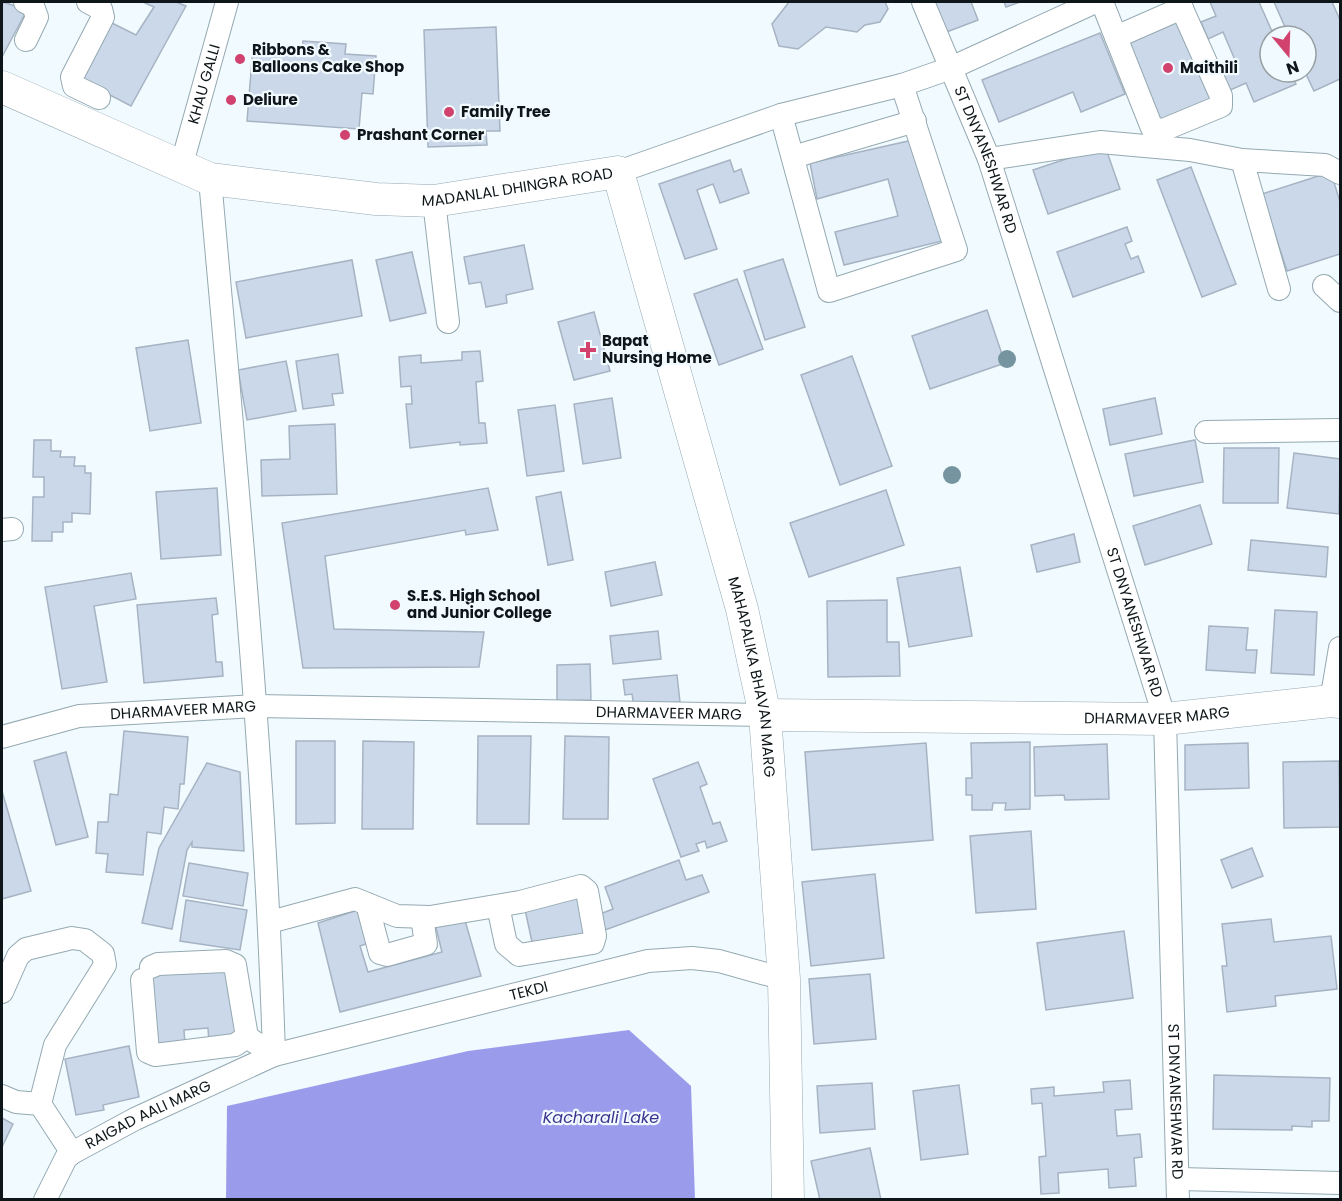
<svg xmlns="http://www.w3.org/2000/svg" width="1342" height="1201" font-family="Poppins,sans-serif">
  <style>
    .water { fill: #9a9ceb }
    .building { fill: #cbd8e9; stroke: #a6b3c3; stroke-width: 1.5 }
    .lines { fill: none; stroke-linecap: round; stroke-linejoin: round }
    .street-casing { stroke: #94a9b2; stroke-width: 24 }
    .secondary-casing { stroke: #94a9b2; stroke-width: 33 }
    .street { stroke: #fff; stroke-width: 22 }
    .secondary { stroke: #fff; stroke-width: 32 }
    .tree { fill: #75949f }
    .poi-dot { fill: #d1436e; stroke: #f1fafe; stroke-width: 2 }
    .labels { text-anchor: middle; stroke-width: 4.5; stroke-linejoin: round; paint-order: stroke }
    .poi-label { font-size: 15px; font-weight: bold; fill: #0e1619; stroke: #f1fafe; text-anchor: start }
    .street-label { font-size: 15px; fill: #0e1619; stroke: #f1fafe }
    .water-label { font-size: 16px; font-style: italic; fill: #3d338e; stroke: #f1fafe }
  </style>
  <rect width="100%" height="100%" fill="#f1fafe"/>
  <path class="water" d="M629,1030L691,1086L695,1199H226L227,1106L468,1051Z"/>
  <g class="building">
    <path d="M3,2L27,10L2,57V6Z"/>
    <path d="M143,2H176L186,6L131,106L81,80L112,23L136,35L154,7Z"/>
    <path d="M789,2H885L888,9L880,22L865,25L857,32L826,27L798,49L779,46L772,24Z"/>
    <path d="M932,2H971L978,20L944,33Z"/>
    <path d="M1004,2H1020L1006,7Z"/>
    <path d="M1210,2H1259L1274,36H1270V72H1290L1296,84L1254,102L1246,83L1228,91L1220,74L1238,67L1223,32L1208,39L1201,22L1216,16Z"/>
    <path d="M1274,2H1332L1340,20V79L1314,91L1305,72L1306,36H1289Z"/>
    <path d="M1180,15L1214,98L1157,121L1123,38Z"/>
    <path d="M496,27L500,131H486L487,145L428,147L424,30Z"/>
    <path d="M1100,33L1125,94L1081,112L1073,92L999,122L982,80Z"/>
    <path d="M303,41L346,44L345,54L376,56L373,94L362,93L359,129L247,121L253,47L302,51Z"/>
    <path d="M913,140L942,241L844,265L835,232L898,216L888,179L817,199L810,163Z"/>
    <path d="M1105,146L1120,189L1048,214L1033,170Z"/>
    <path d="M730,160L734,172L741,169L749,193L720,203L713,184L697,190L717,249L685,259L659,184Z"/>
    <path d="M1191,167L1236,284L1202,297L1157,180Z"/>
    <path d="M1331,172L1340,202V254L1287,271L1262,194Z"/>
    <path d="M1127,227L1132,241L1125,244L1131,259L1138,256L1144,272L1073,297L1057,252Z"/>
    <path d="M524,245L533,289L506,295L507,303L486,307L481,282L469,284L464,257Z"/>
    <path d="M412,252L426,313L390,321L376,260Z"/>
    <path d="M783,259L805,327L765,340L744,271Z"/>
    <path d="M352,260L362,316L246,338L236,282Z"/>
    <path d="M737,279L763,349L719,365L694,294Z"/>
    <path d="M987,310L1005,363L930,389L912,336Z"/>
    <path d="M594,312L610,371L574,380L558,322Z"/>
    <path d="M188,340L201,423L150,431L136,348Z"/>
    <path d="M480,351L483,381L476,382L479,423H485L487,443L460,445V442L410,448L406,404H412L411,386L401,387L399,357L421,355V363L462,360V352Z"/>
    <path d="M338,354L343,393L332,394L334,405L303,409L296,361Z"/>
    <path d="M852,356L892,466L840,485L801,375Z"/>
    <path d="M286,361L296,411L247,420L238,370Z"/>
    <path d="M612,398L621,458L583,464L574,404Z"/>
    <path d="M1155,398L1162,434L1110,445L1103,409Z"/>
    <path d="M555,405L564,471L527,476L518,410Z"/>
    <path d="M335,424L337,494L262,496L261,460L290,459L289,426Z"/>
    <path d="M34,440H51V451H61L60,457H75L74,466H85V473H91L90,514L72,513V522H63V532H52V541H32L33,497H44V477H33Z"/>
    <path d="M1195,440L1203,482L1134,496L1125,454Z"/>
    <path d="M1224,448H1279L1278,503H1223Z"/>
    <path d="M1294,453L1340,459L1339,514L1287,508Z"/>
    <path d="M217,488L221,555L161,559L156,492Z"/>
    <path d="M488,488L498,530L466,535L465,530L325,556L334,629L484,632L479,667L303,668L282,523Z"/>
    <path d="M886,490L904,545L809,577L790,523Z"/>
    <path d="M561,492L573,560L548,565L536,497Z"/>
    <path d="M1200,505L1212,544L1145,565L1133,526Z"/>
    <path d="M1074,534L1080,562L1037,572L1031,545Z"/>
    <path d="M1251,540L1328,547L1326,577L1248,570Z"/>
    <path d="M655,562L662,595L611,606L605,572Z"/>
    <path d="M960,567L972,636L909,647L897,578Z"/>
    <path d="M131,573L136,599L94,606L107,682L62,689L45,587Z"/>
    <path d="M216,598L218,614L212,615L216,662H222L223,676L144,683L137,605Z"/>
    <path d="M887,600V642H899L900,676L828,677L827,601Z"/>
    <path d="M1275,610L1317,612L1314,675L1271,673Z"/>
    <path d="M1209,626L1248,628L1246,650H1257L1255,673L1206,670Z"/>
    <path d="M658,631L661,659L613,664L610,636Z"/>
    <path d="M590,664L591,700L557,701V665Z"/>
    <path d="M677,675L680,702L634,707L632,694L625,695L623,680Z"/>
    <path d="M124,731L188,737L184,784H180L178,809L164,807L161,834L147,832L143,875L106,872L108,854L96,853L98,822H108L110,794L118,795Z"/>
    <path d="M478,736H531L529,824H477Z"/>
    <path d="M565,736L609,737L608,819H563Z"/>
    <path d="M296,741H335V823L296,824Z"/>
    <path d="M363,741L414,742L413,829H362Z"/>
    <path d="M1030,742V809L1005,810L1006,803H993L992,810H972V795H966V778H972L971,743Z"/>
    <path d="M926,743L933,840L812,850L805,752Z"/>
    <path d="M1248,743L1249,788L1185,790V745Z"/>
    <path d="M1107,744L1109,799L1065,800L1064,795L1035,796L1034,747Z"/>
    <path d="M66,752L88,837L56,845L34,761Z"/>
    <path d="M1339,761L1340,827L1284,828L1283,762Z"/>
    <path d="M698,762L707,784L700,787L713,824L720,822L727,841L707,848L705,841L696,844L699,851L681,857L653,779Z"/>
    <path d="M207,763L240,772L244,851L192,847V842L187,850L172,929L142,923L159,848Z"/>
    <path d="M2,791L31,891L2,899Z"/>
    <path d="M1031,831L1036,909L976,913L970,836Z"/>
    <path d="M1252,848L1263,876L1232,888L1221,860Z"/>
    <path d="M679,860L686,880L702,875L709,892L605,930L600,914L613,909L605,887Z"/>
    <path d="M189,863L248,873L243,906L183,896Z"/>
    <path d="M875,874L884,958L811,966L802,882Z"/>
    <path d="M580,893L590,938L534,951L524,905Z"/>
    <path d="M186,900L247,910L240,950L180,941Z"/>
    <path d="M364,908L374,941L360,946L368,972L442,952L435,924L464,917L481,976L340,1012L318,923Z"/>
    <path d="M1271,919L1274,942L1331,936L1337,989L1275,996L1276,1006L1227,1012L1222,966H1227L1222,924Z"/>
    <path d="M1124,931L1133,998L1046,1010L1037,943Z"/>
    <path d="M229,966L237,1039L209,1043L208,1028L184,1030L185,1045L154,1048L147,975Z"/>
    <path d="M870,974L876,1039L814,1044L809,979Z"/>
    <path d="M129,1046L139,1097L103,1105L104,1110L76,1115L65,1059Z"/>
    <path d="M1214,1075L1330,1078L1329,1121H1312V1127L1292,1126V1130L1213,1129Z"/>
    <path d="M1130,1080L1132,1109L1115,1110L1117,1136L1140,1134L1142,1157L1134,1158L1136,1186L1109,1188L1108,1169L1058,1173L1059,1193L1041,1194L1039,1157L1046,1156L1042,1103L1032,1104L1031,1089L1054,1087V1096L1104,1092L1103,1082Z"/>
    <path d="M872,1083L875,1129L820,1133L817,1086Z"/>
    <path d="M959,1085L968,1154L921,1160L913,1091Z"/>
    <path d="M2,1118L13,1124L2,1147Z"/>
    <path d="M870,1148L881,1200H820L811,1161Z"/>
  </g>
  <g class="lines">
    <defs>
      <g id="street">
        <path d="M25,2L33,6L37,17L26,40"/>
        <path d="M88,2L101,9L103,17L72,77L74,86L99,98"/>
        <path id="s1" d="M923,2L989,159L1165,719L1178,1200"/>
        <path d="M1102,2L1152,128L1163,130L1221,106V96L1179,2"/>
        <path d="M1116,37L1182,8"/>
        <path d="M781,115L829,291L956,250L902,85"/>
        <path d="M793,157L915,121"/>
        <path d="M989,159L1100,142L1190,150L1242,160L1325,165L1340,173"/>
        <path d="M1242,160L1279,289"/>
        <path id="s2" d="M181,167L227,2"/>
        <path d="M618,172L781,115L902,85L951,68L1095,2"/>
        <path d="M210,179C236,471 265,762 274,1055"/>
        <path d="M434,201L448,322"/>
        <path d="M1324,286L1340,301"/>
        <path d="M1206,432L1340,430"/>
        <path d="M2,530L12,529"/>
        <path d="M1331,701L1340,648"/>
        <path id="s3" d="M2,737L79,716L257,706L765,715"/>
        <path d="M367,904L380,953L387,955L426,944L422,917"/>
        <path d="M270,922L355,899L397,916L430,917L520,902L581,886L587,891L595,936L593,943L519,955L506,944L498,906"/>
        <path d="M151,967L158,964L226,961L235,965L247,1037"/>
        <path d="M142,980L148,1052L155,1055L235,1045L247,1037L274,1055"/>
        <path d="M2,992L18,956L26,949L72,938L85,940L103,954L105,965L55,1045L40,1104L72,1153"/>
        <path d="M2,1096L16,1102L40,1104"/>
        <path d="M1179,1179L1340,1183"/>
        <path id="s4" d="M45,1200L66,1158L72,1153L135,1119L274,1055L648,961L692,958L719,961L784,979"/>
      </g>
      <g id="secondary">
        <path id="s5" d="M2,87L210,179L376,199L434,201L618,172L742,609L765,715L784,979L788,1200"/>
        <path id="s6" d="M765,715L1165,719L1331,701L1340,702"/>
      </g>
    </defs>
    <use href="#street" class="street-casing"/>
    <use href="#secondary" class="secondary-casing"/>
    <use href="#street" class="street"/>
    <use href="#secondary" class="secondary"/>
  </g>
  <g class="tree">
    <circle cx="1007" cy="359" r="9"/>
    <circle cx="952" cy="475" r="9"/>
  </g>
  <g class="poi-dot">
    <circle cx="240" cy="59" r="6"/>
    <circle cx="1168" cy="68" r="6"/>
    <circle cx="231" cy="100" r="6"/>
    <circle cx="449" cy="112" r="6"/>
    <circle cx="345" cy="135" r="6"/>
    <path d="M585 341h6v6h6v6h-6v6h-6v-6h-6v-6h6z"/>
    <circle cx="395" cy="605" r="6"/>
  </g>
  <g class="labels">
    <g class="poi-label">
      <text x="252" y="55">Ribbons &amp;<tspan x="252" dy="17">Balloons Cake Shop</tspan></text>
      <text x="1180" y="73">Maithili</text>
      <text x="243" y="105">Deliure</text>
      <text x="461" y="117">Family Tree</text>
      <text x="357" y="140">Prashant Corner</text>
      <text x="602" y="346">Bapat<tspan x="602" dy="17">Nursing Home</tspan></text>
      <text x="407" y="601">S.E.S. High School<tspan x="407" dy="17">and Junior College</tspan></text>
    </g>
    <g class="street-label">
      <text dy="5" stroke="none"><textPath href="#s2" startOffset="86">KHAU GALLI</textPath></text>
      <text dy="5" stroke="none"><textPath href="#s1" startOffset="170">ST DNYANESHWAR RD</textPath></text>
      <text dy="5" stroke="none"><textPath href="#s5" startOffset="537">MADANLAL DHINGRA ROAD</textPath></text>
      <text dy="5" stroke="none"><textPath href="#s1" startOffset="656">ST DNYANESHWAR RD</textPath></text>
      <text dy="5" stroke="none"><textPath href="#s5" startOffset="1162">MAHAPALIKA BHAVAN MARG</textPath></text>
      <text dy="5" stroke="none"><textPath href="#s3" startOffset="184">DHARMAVEER MARG</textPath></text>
      <text dy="5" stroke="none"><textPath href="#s3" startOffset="670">DHARMAVEER MARG</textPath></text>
      <text dy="5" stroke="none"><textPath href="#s6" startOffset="392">DHARMAVEER MARG</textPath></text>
      <text dy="5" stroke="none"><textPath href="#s4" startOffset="542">TEKDI</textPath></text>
      <text dy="5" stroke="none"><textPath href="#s1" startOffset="1140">ST DNYANESHWAR RD</textPath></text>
      <text dy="5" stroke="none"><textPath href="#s4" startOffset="140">RAIGAD AALI MARG</textPath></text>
    </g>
    <g class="water-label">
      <text x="601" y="1123">Kacharali Lake</text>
    </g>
  </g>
  <rect width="1342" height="1201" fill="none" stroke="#0e1619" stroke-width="6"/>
  <g transform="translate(1288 54) rotate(161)"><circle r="28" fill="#f1fafe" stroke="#969fa2" stroke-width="1.5"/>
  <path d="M0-4.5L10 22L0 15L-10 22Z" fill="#d1436e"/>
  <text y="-9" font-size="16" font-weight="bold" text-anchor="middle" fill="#0e1619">N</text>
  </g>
</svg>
